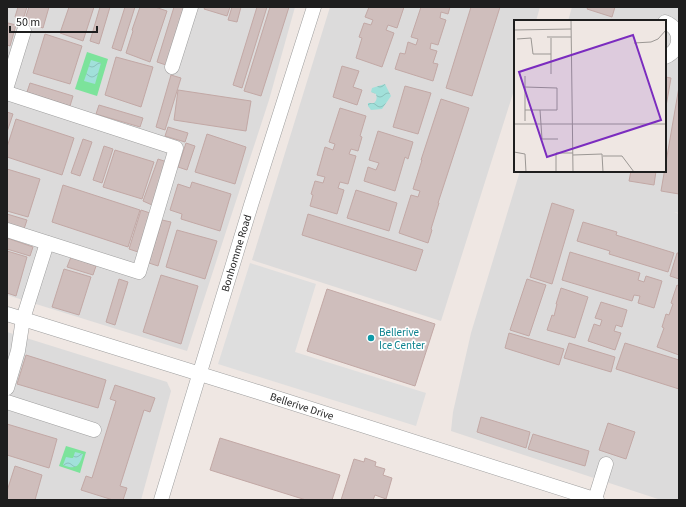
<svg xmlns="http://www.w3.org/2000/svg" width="686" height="507" font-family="'Source Sans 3',sans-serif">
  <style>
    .residential { fill: #dcdbdb }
    .pitch { fill: #7ce39b }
    .parking { fill: #dedede }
    .water { fill: url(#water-waves) }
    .building { fill: #cfbebc; stroke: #c2a8a5 }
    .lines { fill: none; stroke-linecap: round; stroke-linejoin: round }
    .minor-casing { stroke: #9f9f9f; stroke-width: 15 }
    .minor { stroke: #fff; stroke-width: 14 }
    .culture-dot { fill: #0f9aa8; stroke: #fff; stroke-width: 1.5 }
    .labels { text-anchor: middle; stroke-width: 3.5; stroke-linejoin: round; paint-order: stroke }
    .street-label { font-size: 11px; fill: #1e1e1e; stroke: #fff }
    .culture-label { font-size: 11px; fill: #0d838f; stroke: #fff; text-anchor: start }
    .inset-road { fill: none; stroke: #9b9794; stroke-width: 1 }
    .view { fill: #7b2cbf; fill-opacity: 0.15; stroke: #7b2cbf; stroke-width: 2 }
    .inset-edge { fill: none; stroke: #1e1e1e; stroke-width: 2 }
  </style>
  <defs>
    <pattern id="water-waves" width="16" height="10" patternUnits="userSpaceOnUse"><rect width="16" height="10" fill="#a1e0da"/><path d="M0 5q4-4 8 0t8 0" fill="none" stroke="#8ac0bb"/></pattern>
  </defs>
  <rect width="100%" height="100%" fill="#efe7e3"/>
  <g class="residential">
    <path d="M7,7H295L269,100L187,351L7,295Z"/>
    <path d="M330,7H540L536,21H515V87L441,321L252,260Z"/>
    <path d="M572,7H679V213L674,212L679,214V500H661L451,431L453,412L471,333L520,171H665V21H568Z"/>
    <path d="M7,332L167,382L171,391L141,500H7Z"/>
  </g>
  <g class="pitch">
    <path d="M87,52L108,59L97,96L75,89Z"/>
    <path d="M66,446L86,452L80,473L59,466Z"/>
  </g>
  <path class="parking" d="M250,263L316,284L295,352L426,393L416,426L218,364Z"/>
  <g class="water">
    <path d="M91,60L101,63L95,84L84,81Z"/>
    <path d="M385,84L391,96L382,109L371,110L368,106V103H374C377,100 377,98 376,94L371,92L372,88Z"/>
    <path d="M75,452L83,454C79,467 76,470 63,465L66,457L71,458H73Z"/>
  </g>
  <g class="building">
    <path d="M18,7H27L23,20L15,17Z"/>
    <path d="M29,7H49L43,28L24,22Z"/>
    <path d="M69,7H94L83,41L60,33Z"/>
    <path d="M100,7H110L99,44L90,41Z"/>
    <path d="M125,7H135L121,51L112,48Z"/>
    <path d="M140,7H155L167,11L150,62L126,53L133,31L132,30Z"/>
    <path d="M174,7H184L166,65L157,62Z"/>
    <path d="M205,7H230L227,16L204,9Z"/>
    <path d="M232,7H241L237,22L228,20Z"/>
    <path d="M257,7H267L242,88L233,85Z"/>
    <path d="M270,7H289L261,96L244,91Z"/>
    <path d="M369,7H404L397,28L388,25L386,30L394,33L382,67L356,58L362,38L359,37L364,23L371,25L373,20L365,17Z"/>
    <path d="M421,7H450L448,14L441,12L440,18L446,20L438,45L431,43L430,49L437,51L433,63L438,64L433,81L395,69L400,53L405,54L408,42L416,45L418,39L411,37Z"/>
    <path d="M471,7H500L472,96L446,88Z"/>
    <path d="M588,7H615L612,17L587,9Z"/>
    <path d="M8,23L16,25L10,46L7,45V26Z"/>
    <path d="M45,34L82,46L70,84L33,73Z"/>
    <path d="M116,57L153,67L141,107L105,95Z"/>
    <path d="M342,66L359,71L353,87L362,90L357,105L333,97Z"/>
    <path d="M171,75L181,78L165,130L156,127Z"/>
    <path d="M665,77L671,78L665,112Z"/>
    <path d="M30,83L73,96L70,106L27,92Z"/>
    <path d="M405,86L431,93L418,134L393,127Z"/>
    <path d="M679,87V194L661,191Z"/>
    <path d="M178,90L251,101L246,131L174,120Z"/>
    <path d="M441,99L469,108L438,203H439L431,229L432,230L428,243L399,233L411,195L418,197L420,191L413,189L422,160H421Z"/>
    <path d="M99,105L143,118L140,127L96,114Z"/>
    <path d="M340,108L366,116L360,136L362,137L358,151L351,149L349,154L356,156L348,184L340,182L338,188L344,190L337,214L310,206L313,195L311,194L315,181L323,183L325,177L317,175L325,147L333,150L335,144L329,142Z"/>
    <path d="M7,112L13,114L7,132Z"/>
    <path d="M16,119L74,138L62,175L7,157V147Z"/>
    <path d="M168,127L188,133L185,142L165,136Z"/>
    <path d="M378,131L413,142L408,159L405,157L395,191L364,181L368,167L376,170L379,163L369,160Z"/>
    <path d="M207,134L246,147L235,184L195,172Z"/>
    <path d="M83,139L92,142L80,176L71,173Z"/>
    <path d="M186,143L195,146L187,170L178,167Z"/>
    <path d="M104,146L113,149L102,183L93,180Z"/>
    <path d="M115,150L154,162L142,199L103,187Z"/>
    <path d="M158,159L167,162L152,205L143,201Z"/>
    <path d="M7,169L40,179L28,217L7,211Z"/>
    <path d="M631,171H656L654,185L629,181Z"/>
    <path d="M192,182L231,194L220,231L181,219L182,214L170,210L178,184L190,188Z"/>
    <path d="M63,185L140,210L128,247L52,222Z"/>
    <path d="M356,190L397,203L389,231L347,218Z"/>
    <path d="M552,203L574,210L552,284L530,277Z"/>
    <path d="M141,210L150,213L138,252L129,249Z"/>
    <path d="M7,214L27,220L24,229L7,224Z"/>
    <path d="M308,214L423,250L416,271L302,235Z"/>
    <path d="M162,220L171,222L158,266L149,263Z"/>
    <path d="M583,222L617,232L616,235L674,253L668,272L609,254L610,251L577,241Z"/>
    <path d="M177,230L217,241L205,279L166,267Z"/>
    <path d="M7,238L33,247L30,256L7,249Z"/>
    <path d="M7,251L27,257L16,296L7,293Z"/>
    <path d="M570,252L640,273L638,280L644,282L646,276L662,281L654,308L638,303L640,296L634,295L632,301L562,280Z"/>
    <path d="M677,253H679V279L670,276Z"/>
    <path d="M71,257L96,266L93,275L67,267Z"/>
    <path d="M64,269L91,277L79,315L52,307Z"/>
    <path d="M161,275L198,286L181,344L143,332Z"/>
    <path d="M119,279L128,282L115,325L106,322Z"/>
    <path d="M527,279L546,285L529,336L510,330Z"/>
    <path d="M677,285L679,286V355L657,347L664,328L662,327L666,314L669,315L673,304L671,303Z"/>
    <path d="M561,288L588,297L575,338L547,330L552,315L554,316L557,304H556Z"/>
    <path d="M327,289L435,324L415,386L307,351Z"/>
    <path d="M601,302L627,310L622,327L616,325L614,331L621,333L615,350L588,341L594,324L600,326L602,320L595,318Z"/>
    <path d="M509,333L564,349L559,365L505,348Z"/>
    <path d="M569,343L615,357L611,372L564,358Z"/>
    <path d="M625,343L679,360V389L616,369Z"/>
    <path d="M26,355L106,380L98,408L17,384Z"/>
    <path d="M115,385L155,398L150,412L144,410L120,486L127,488L123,500H113L81,490L86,476L92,478L116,401L110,399Z"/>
    <path d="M481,417L530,432L526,448L477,432Z"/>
    <path d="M608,423L635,432L626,459L599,450Z"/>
    <path d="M7,424L57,439L49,468L7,455Z"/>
    <path d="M533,434L589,451L585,466L528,449Z"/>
    <path d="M220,438L340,475L332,500H306L210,470Z"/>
    <path d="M365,458L376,462L375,466L385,469L383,475L392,478L386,499L375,495L373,500H341L354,459L364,462Z"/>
    <path d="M15,466L42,475L35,500H7V491Z"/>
  </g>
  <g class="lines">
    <defs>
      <g id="minor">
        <path d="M665,22C683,29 682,50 665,57"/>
        <path d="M172,67L191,7"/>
        <path d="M7,86L24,31"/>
        <path d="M7,93L176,148L139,272L7,230"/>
        <path d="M7,314L258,392L597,500"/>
        <path d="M7,388L18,351L23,319L47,243"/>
        <path d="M7,402L94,430"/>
        <path d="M595,499L606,464"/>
        <path d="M161,500L251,205L314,7"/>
      </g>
    </defs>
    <use href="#minor" class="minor-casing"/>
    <use href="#minor" class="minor"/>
  </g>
  <circle class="culture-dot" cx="371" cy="338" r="4"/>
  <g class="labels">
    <g class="street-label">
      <text transform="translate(236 253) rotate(-73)" y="4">Bonhomme Road</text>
      <text transform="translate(302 406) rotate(18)" y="4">Bellerive Drive</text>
    </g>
    <g class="culture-label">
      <text x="379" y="336">Bellerive<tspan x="379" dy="13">Ice Center</tspan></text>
    </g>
  </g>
  <g transform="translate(514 20)">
    <rect width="152" height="152" fill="#efe7e3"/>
    <path class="inset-road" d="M57,0L59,152M0,10L57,9M33,17H57M37,18V54M3,19L17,18L19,34H37M120,23L137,22L144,19L152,10M11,56V101M11,67L43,68V90H11M26,90L28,119H44M0,104H152M0,132L11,134L12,152M59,135L88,134L89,152M89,136H108L120,152M42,152V133H59"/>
    <path class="view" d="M119,15L147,100L33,137L5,52Z"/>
    <rect width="152" height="152" class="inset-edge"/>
  </g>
  <rect width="686" height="507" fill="none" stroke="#1e1e1e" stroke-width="16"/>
  <path d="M10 26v6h87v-6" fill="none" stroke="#1e1e1e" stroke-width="2"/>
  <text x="16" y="26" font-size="12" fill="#1e1e1e" stroke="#ffffff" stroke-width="3" paint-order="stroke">50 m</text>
</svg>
